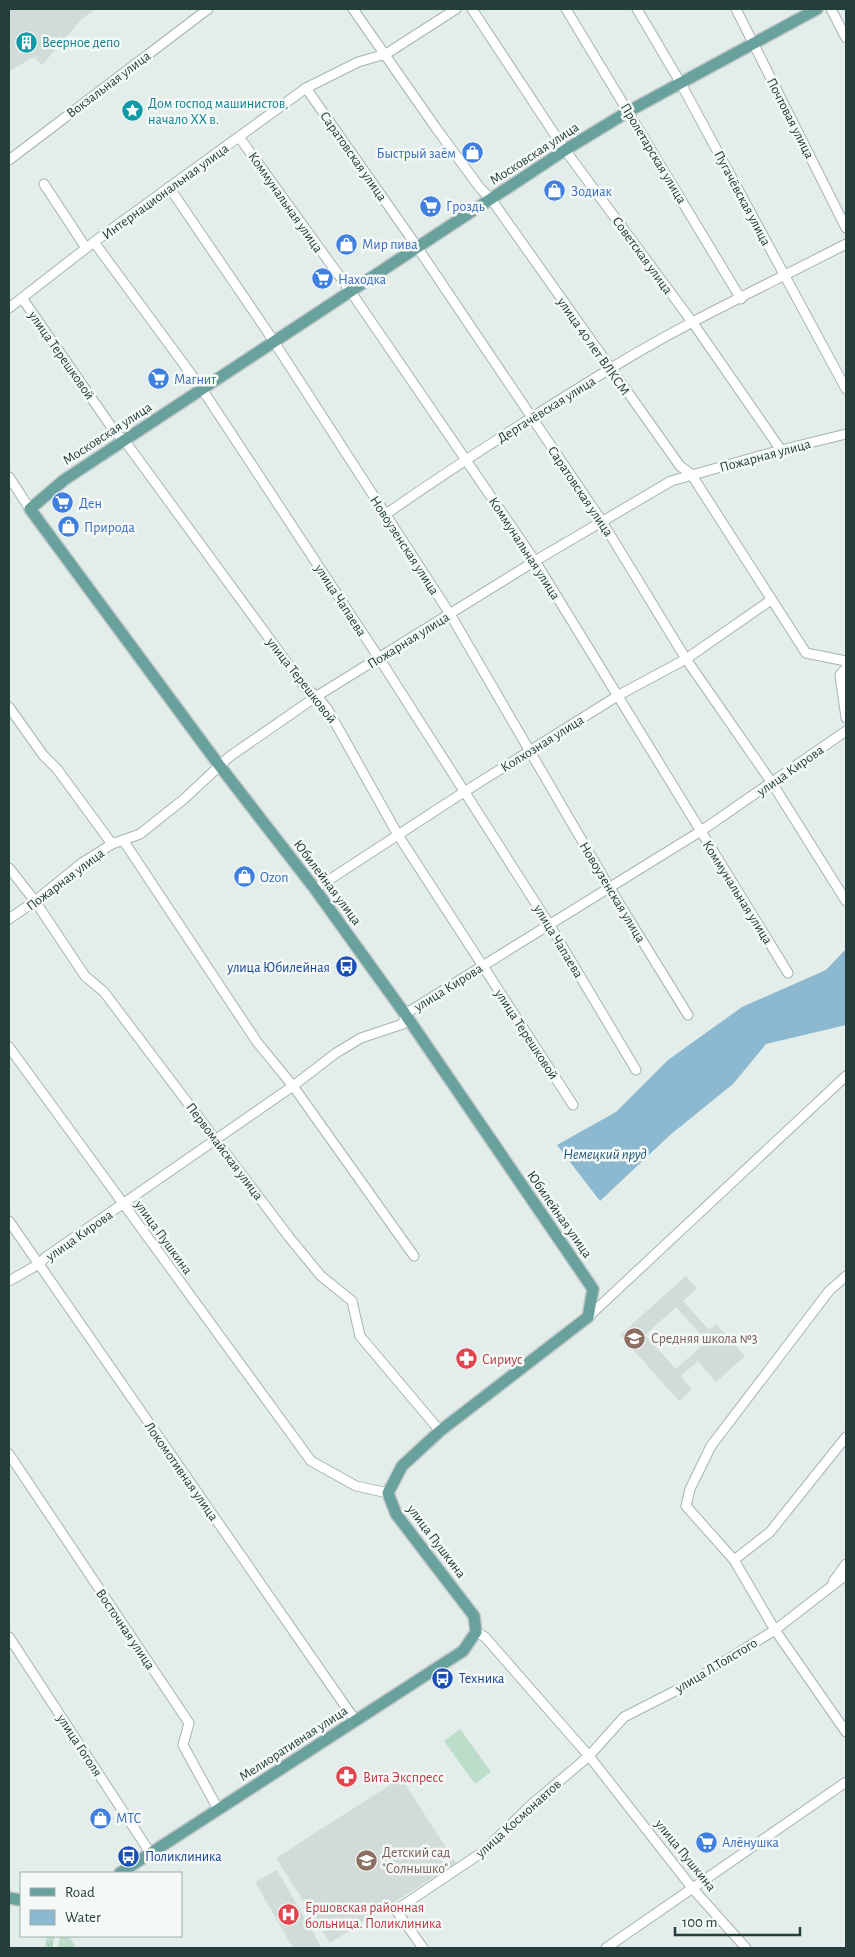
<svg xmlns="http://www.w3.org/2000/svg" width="855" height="1957" font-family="'Alegreya Sans',sans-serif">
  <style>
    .built { fill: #d1dcd9; fill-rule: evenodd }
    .grass { fill: url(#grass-tufts) }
    .pitch { fill: #bdddcb }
    .water { fill: #8cb9d0 }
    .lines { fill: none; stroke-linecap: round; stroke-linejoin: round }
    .minor-casing { stroke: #a6b5b2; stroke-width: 11 }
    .major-casing { stroke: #c1c9c8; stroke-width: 14 }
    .minor { stroke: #fff; stroke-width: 9 }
    .major { stroke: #69a19d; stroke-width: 11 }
    .labels { text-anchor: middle; stroke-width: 5; stroke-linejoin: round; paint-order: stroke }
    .culture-label { font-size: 14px; fill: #0d838f; stroke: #f4f9f7; text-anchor: start }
    .street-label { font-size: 14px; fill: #233e3b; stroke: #f4f9f7 }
    .shop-label { font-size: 14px; fill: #366cbe; stroke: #f4f9f7; text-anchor: start }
    .transit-label { font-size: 14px; fill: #164399; stroke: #f4f9f7; text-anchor: start }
    .education-label { font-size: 14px; fill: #785e54; stroke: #f4f9f7; text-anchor: start }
    .health-label { font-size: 14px; fill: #be3a42; stroke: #f4f9f7; text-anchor: start }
    .water-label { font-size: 15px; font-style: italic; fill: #1e5879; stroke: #f4f9f7 }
  </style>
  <defs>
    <pattern id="grass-tufts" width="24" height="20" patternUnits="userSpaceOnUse" patternTransform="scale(1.25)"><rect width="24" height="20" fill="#bdddcb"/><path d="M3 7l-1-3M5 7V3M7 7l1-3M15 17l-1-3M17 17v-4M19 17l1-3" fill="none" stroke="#a2bfaf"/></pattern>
  </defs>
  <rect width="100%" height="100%" fill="#e3edea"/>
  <g class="built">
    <path d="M9,9H95L82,19L42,65L34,57L9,71Z"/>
    <path d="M686,1276L697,1288L683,1301L709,1330L716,1324L745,1356L716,1382L698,1361L681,1376L692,1389L679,1401L620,1335ZM676,1307L707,1341L676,1369L645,1335Z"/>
    <path d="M401,1778L456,1863L330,1943L276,1858Z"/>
    <path d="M277,1870L322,1948H293L255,1882Z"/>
  </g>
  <g class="grass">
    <path d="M47,1936H55L52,1948H45Z"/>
    <path d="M60,1936H69L76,1948H58Z"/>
  </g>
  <path class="pitch" d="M460,1729L491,1772L475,1784L444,1741Z"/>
  <path class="water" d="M846,949V1025L766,1044L733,1084L670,1135L600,1201L557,1145L616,1112L668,1060L742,1007L826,970Z"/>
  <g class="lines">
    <defs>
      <g id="minor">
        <path d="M353,9L436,128L480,188L491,199L680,466L691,474L806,653L846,661"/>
        <path d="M472,9L565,150L693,323L781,450"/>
        <path d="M566,9L741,299"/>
        <path d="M637,9L680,82L846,389"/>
        <path d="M736,9L846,228"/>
        <path d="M831,9L846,38"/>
        <path d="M306,88L411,238L603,523L686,659L772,783L846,901"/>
        <path d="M239,137L351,292L535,561L788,973"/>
        <path d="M9,160L208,9"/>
        <path d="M44,184L86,248"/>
        <path d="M169,187L267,331L450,614L609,887L688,1015"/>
        <path d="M94,242L202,389L379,658L549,924L636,1070"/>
        <path d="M22,298L115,432L124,440L307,690L317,696L328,710L398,835L573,1105"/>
        <path d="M9,308L94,242L306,88L358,62L386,54L456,9"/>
        <path d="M9,477L30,509"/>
        <path d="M386,514C458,464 533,416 608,370C684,323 767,285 846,244"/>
        <path d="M846,668L840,675L846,718"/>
        <path d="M9,707L43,755L57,769L112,844"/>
        <path d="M123,840L257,1042L293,1086L414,1256"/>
        <path d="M9,868L35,901L85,976L104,992L289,1237L321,1276L352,1301L360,1336L440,1431"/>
        <path d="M315,889L464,792L619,695L686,659L771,600"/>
        <path d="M9,919L35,901L82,863L112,844L140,834L184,799L229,757L317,696L535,561L671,481L781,450L846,434"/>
        <path d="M9,1047L311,1461L356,1486L388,1493"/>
        <path d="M9,1221L355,1720"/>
        <path d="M846,1276L829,1291L711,1446L690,1489L686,1506L734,1560L775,1630L846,1732"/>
        <path d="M9,1281L39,1264L46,1257L293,1086L336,1053L361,1038L403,1024L405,1014L701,831L846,731"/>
        <path d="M588,1317L846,1076"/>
        <path d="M9,1454L189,1723L183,1745L218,1809"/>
        <path d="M734,1560L770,1532L846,1437"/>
        <path d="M833,1582L846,1564"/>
        <path d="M476,1632L485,1637L589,1756L693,1889L746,1948"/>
        <path d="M9,1637L151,1854"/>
        <path d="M423,1948L396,1910L484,1851L531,1805L589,1756L624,1717L683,1687L775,1630L846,1575"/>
        <path d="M606,1948L846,1782"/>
      </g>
      <g id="major">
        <path d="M120,1873L463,1651L476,1632L474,1616L396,1514L388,1493L402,1466L440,1431L588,1317L593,1289L405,1014L315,889L219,765L30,509L64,480L565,150L629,111L817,9"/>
        <path d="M9,1898L21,1900"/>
      </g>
    </defs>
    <use href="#minor" class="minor-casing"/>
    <use href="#major" class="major-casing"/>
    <use href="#minor" class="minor"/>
    <use href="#major" class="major"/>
  </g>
  <defs>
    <symbol id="building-disc" viewBox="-11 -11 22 22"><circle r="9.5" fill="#0f9aa8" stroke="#f4f9f7"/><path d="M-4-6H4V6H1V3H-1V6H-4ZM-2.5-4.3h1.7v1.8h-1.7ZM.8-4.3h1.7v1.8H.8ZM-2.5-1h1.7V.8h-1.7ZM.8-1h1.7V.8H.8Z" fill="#fff"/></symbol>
    <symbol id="sight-disc" viewBox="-11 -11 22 22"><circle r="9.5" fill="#0f9aa8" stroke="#f4f9f7"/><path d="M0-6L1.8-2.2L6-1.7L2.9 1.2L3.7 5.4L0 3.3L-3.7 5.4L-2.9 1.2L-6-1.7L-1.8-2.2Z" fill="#fff"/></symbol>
    <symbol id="shop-disc" viewBox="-11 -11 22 22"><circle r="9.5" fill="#3f7fe0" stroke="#f4f9f7"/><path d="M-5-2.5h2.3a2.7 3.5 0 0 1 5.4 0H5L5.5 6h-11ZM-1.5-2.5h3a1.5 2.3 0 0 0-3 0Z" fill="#fff"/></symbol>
    <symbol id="supermarket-disc" viewBox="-11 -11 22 22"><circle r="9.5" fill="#3f7fe0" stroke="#f4f9f7"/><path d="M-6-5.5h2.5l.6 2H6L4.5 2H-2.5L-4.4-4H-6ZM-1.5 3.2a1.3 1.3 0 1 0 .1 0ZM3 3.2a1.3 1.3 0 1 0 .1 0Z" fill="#fff"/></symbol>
    <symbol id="bus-disc" viewBox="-11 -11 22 22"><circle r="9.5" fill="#1a4fb4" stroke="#f4f9f7"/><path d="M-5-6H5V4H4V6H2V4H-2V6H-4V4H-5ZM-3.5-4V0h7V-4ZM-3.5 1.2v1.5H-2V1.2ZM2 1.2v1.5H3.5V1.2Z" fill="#fff"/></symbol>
    <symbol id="school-disc" viewBox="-11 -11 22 22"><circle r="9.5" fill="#8d6e63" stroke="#f4f9f7"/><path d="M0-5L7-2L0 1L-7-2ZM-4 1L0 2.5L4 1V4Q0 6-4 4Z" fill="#fff"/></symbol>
    <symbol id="pharmacy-disc" viewBox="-11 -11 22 22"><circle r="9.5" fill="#e0444e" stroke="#f4f9f7"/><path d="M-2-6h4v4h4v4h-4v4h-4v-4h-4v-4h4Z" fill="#fff"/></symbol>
    <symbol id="hospital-disc" viewBox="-11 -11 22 22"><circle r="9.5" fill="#e0444e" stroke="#f4f9f7"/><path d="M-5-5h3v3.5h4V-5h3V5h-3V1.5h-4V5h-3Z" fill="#fff"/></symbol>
  </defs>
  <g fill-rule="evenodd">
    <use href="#building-disc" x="14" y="30" width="25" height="25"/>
    <use href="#sight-disc" x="120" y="98" width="25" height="25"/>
    <use href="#shop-disc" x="460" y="140" width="25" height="25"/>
    <use href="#shop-disc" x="542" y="178" width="25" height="25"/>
    <use href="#supermarket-disc" x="418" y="194" width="25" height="25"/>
    <use href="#shop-disc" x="334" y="232" width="25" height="25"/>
    <use href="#supermarket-disc" x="310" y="266" width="25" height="25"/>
    <use href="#supermarket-disc" x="146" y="366" width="25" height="25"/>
    <use href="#supermarket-disc" x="50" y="490" width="25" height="25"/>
    <use href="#shop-disc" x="56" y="514" width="25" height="25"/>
    <use href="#shop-disc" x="232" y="864" width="25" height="25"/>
    <use href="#bus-disc" x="334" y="954" width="25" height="25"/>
    <use href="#school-disc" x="622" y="1326" width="25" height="25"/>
    <use href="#pharmacy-disc" x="454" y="1346" width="25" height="25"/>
    <use href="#bus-disc" x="430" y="1666" width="25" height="25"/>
    <use href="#pharmacy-disc" x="334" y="1764" width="25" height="25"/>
    <use href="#shop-disc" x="88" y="1806" width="25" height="25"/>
    <use href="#supermarket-disc" x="694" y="1830" width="25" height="25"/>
    <use href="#bus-disc" x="116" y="1844" width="25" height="25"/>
    <use href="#school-disc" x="354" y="1848" width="25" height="25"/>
    <use href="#hospital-disc" x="276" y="1902" width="25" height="25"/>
  </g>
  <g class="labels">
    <g class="culture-label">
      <text x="42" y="47">Веерное депо</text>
      <text x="148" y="108">Дом господ машинистов,<tspan x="148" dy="16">начало XX в.</tspan></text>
    </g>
    <g class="street-label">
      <text transform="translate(108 84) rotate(-37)" y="5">Вокзальная улица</text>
      <text transform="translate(791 118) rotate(63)" y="5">Почтовая улица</text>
      <text transform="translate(534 153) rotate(-33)" y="5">Московская улица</text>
      <text transform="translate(654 153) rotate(59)" y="5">Пролетарская улица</text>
      <text transform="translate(354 156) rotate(55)" y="5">Саратовская улица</text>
      <text transform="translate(165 191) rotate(-36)" y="5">Интернациональная улица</text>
      <text transform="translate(743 198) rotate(62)" y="5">Пугачёвская улица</text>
      <text transform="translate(286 202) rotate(55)" y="5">Коммунальная улица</text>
      <text transform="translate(643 255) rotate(54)" y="5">Советская улица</text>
      <text transform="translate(594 346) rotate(55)" y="5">улица 40 лет ВЛКСМ</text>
      <text transform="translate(62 355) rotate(55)" y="5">улица Терешковой</text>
      <text transform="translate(546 409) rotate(-32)" y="5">Дергачёвская улица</text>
      <text transform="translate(107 433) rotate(-33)" y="5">Московская улица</text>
      <text transform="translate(765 455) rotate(-15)" y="5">Пожарная улица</text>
      <text transform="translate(581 491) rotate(56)" y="5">Саратовская улица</text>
      <text transform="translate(405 545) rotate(57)" y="5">Новоузенская улица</text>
      <text transform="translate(525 548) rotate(57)" y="5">Коммунальная улица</text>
      <text transform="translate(341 600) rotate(57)" y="5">улица Чапаева</text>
      <text transform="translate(408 640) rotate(-32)" y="5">Пожарная улица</text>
      <text transform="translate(302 680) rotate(52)" y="5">улица Терешковой</text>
      <text transform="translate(542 743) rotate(-32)" y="5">Колхозная улица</text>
      <text transform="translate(790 770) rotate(-35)" y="5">улица Кирова</text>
      <text transform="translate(65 879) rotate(-37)" y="5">Пожарная улица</text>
      <text transform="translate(328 882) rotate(53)" y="5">Юбилейная улица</text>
      <text transform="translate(613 892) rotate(59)" y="5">Новоузенская улица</text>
      <text transform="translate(738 892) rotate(58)" y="5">Коммунальная улица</text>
      <text transform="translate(559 941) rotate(59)" y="5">улица Чапаева</text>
      <text transform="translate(448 987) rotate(-32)" y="5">улица Кирова</text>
      <text transform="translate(527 1034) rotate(57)" y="5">улица Терешковой</text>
      <text transform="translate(225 1151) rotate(53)" y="5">Первомайская улица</text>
      <text transform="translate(560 1214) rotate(55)" y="5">Юбилейная улица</text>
      <text transform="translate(79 1235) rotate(-35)" y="5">улица Кирова</text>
      <text transform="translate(164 1237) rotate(54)" y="5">улица Пушкина</text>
      <text transform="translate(182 1471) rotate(55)" y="5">Локомотивная улица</text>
      <text transform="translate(437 1541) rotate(53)" y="5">улица Пушкина</text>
      <text transform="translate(126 1629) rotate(56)" y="5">Восточная улица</text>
      <text transform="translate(716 1665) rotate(-31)" y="5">улица Л.Толстого</text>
      <text transform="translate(293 1743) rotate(-33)" y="5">Мелиоративная улица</text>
      <text transform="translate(80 1745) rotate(57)" y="5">улица Гоголя</text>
      <text transform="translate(518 1818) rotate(-42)" y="5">улица Космонавтов</text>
      <text transform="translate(686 1855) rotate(51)" y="5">улица Пушкина</text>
    </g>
    <g class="shop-label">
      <text x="456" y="158" text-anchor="end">Быстрый заём</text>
      <text x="571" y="196">Зодиак</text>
      <text x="446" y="211">Гроздь</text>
      <text x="362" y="249">Мир пива</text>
      <text x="338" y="284">Находка</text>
      <text x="174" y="384">Магнит</text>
      <text x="79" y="508">Ден</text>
      <text x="84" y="532">Природа</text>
      <text x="260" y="882">Ozon</text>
      <text x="116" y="1823">МТС</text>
      <text x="722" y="1847">Алёнушка</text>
    </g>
    <g class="transit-label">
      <text x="330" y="972" text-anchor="end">улица Юбилейная</text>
      <text x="459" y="1683">Техника</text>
      <text x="145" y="1861">Поликлиника</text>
    </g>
    <g class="education-label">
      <text x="651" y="1343">Средняя школа №3</text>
      <text x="382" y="1857">Детский сад<tspan x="382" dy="16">"Солнышко"</tspan></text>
    </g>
    <g class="health-label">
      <text x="482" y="1364">Сириус</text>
      <text x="363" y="1782">Вита Экспресс</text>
      <text x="305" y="1912">Ершовская районная<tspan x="305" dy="16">больница. Поликлиника</tspan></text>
    </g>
    <g class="water-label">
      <text x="605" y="1159">Немецкий пруд</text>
    </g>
  </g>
  <rect width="855" height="1957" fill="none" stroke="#233e3b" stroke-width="20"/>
  <rect x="20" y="1872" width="162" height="65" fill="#f4f9f7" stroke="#a0aeac"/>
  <rect x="30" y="1888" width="25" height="8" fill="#69a19d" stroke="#a0aeac"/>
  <text x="65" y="1897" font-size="15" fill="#233e3b">Road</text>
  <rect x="30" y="1910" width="25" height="15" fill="#8cb9d0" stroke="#a0aeac"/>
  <text x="65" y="1922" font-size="15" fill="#233e3b">Water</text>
  <path d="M675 1927v8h125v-8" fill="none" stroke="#233e3b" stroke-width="2.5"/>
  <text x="682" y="1927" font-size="15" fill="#233e3b" stroke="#f4f9f7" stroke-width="4" paint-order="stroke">100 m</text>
</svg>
